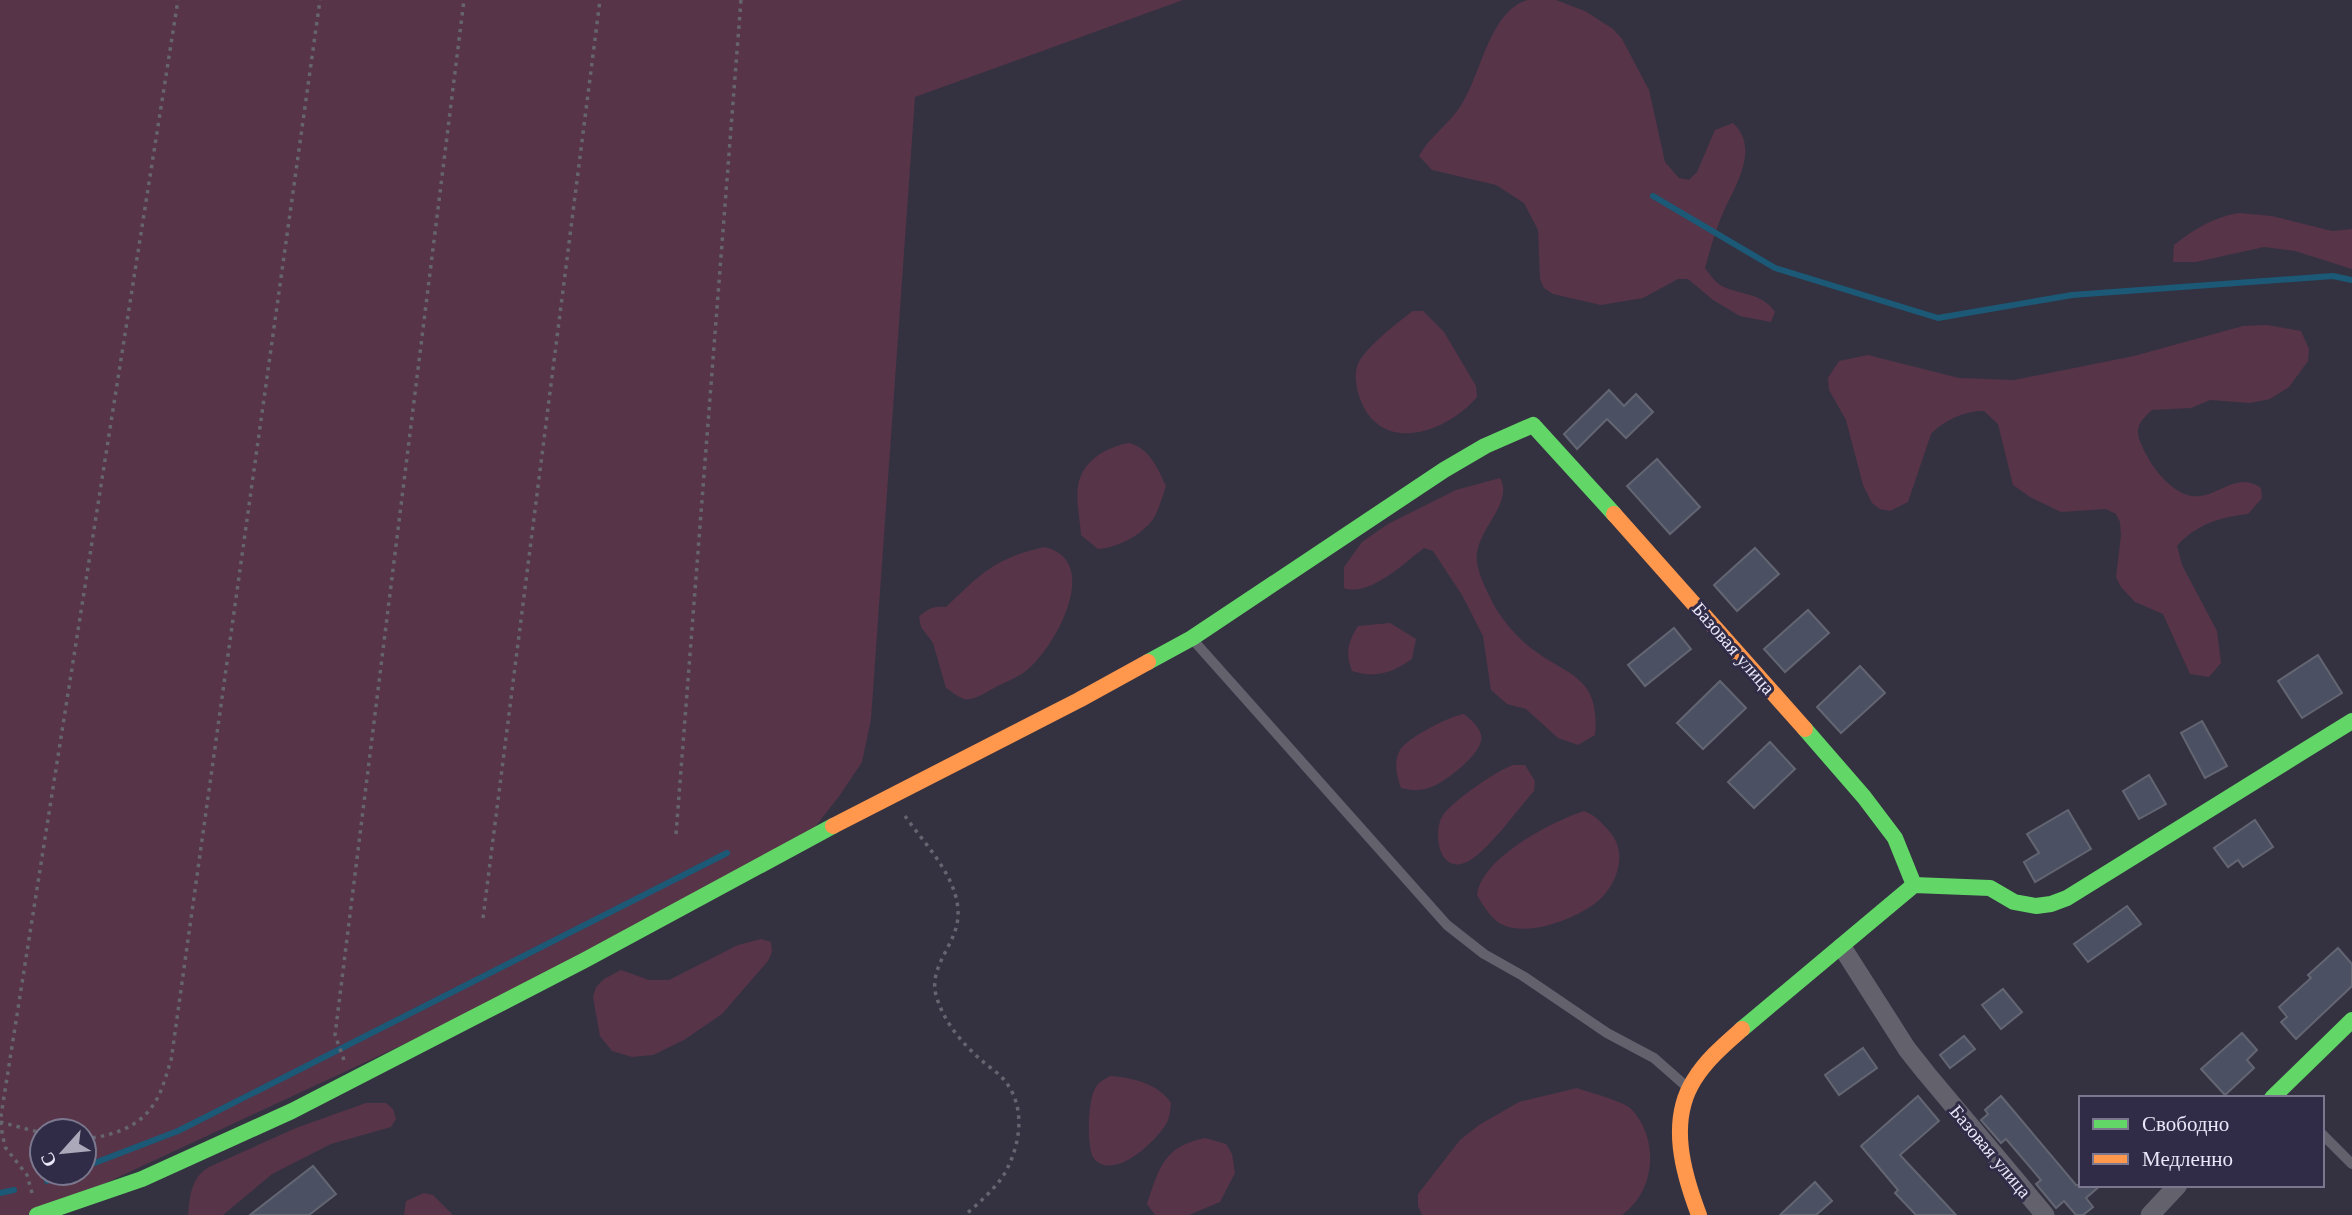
<svg xmlns="http://www.w3.org/2000/svg" width="2352" height="1215" font-family="'Libre Baskerville',serif">
  <style>
    .green { fill: #573448; fill-rule: evenodd }
    .lines { fill: none; stroke-linecap: round; stroke-linejoin: round }
    .stream { stroke: #1b5976; stroke-width: 6 }
    .building { fill: #4b5062; stroke: #636672; stroke-width: 2 }
    .path { stroke: #66656f; stroke-width: 3.5; stroke-dasharray: 3.5 5; stroke-linecap: butt }
    .lane { stroke: #62616c; stroke-width: 10 }
    .street { stroke: #62616c; stroke-width: 19 }
    .fast { stroke: #63d668; stroke-width: 16 }
    .slow { stroke: #ff974d; stroke-width: 16 }
    .labels { text-anchor: middle; stroke-width: 6; stroke-linejoin: round; paint-order: stroke }
    .street-label { font-size: 19px; fill: #e9e7f9; stroke: #302c47 }
  </style>
  <rect width="100%" height="100%" fill="#343241"/>
  <g class="green">
    <path d="M0,0H1183L915,97L871,719L862,762L840,795L805,840L585,960L37,1215H0ZM42,1131H84V1173H42Z"/>
    <path d="M1528,0H1556L1585,11L1613,29L1622,39L1649,90L1665,162L1679,178L1689,180L1697,172L1715,130L1733,123C1761,149 1734,187 1722,215C1715,232 1710,250 1705,268C1709,273 1714,281 1720,285C1738,295 1762,292 1775,312L1771,322L1740,316L1713,300L1688,279H1678L1643,298L1601,305L1553,294L1544,288L1540,279L1538,230L1524,203L1496,185L1432,170L1419,156C1429,137 1448,125 1460,107C1481,77 1489,10 1528,0Z"/>
    <path d="M2239,213L2272,216L2332,231L2352,229V269L2295,251L2264,247L2196,262H2173L2174,245C2194,229 2214,217 2239,213Z"/>
    <path d="M1413,311H1423L1444,332L1476,386L1477,397C1445,434 1379,456 1359,396C1356,386 1354,373 1358,364C1364,349 1399,321 1413,311Z"/>
    <path d="M2267,325L2301,331L2309,349L2308,361L2289,387L2270,399L2250,403L2210,400L2191,408L2152,410C2138,423 2134,429 2142,446C2151,467 2175,500 2201,496C2222,492 2240,472 2261,488L2262,498L2248,514C2220,517 2195,525 2177,546L2182,565L2217,631L2221,663L2209,677L2190,674L2163,614L2135,602L2121,587L2116,577L2121,535L2120,522L2116,514L2106,509L2061,512L2030,497L2013,485L1998,424L1984,411C1967,410 1942,421 1931,434L1908,502L1890,511L1880,509L1872,503L1863,485L1846,420L1829,390L1828,378L1839,361L1868,355L1959,378L2014,380L2134,356L2243,326Z"/>
    <path d="M1129,443C1150,449 1157,467 1166,486C1163,495 1160,505 1156,514C1147,533 1118,548 1098,549L1081,535C1080,520 1076,501 1078,486C1082,461 1106,447 1129,443Z"/>
    <path d="M1500,478C1515,504 1473,531 1477,562C1479,577 1488,593 1495,607C1502,619 1515,635 1526,644C1563,676 1601,672 1595,735L1578,745L1558,738L1526,709L1507,704L1491,690L1483,636L1462,595L1433,551L1424,548C1404,563 1370,597 1344,588V567L1362,542L1388,524L1456,490Z"/>
    <path d="M1044,547C1103,560 1056,646 1027,670C1018,678 1004,682 994,688C986,692 974,701 964,699C958,697 951,691 946,688L933,643L921,627L919,617C928,608 934,606 946,607C983,572 994,559 1044,547Z"/>
    <path d="M1390,623L1416,639L1412,659C1393,672 1376,679 1352,671C1345,653 1348,642 1358,626Z"/>
    <path d="M1464,714C1470,719 1479,726 1481,735C1486,751 1447,780 1434,786C1424,791 1412,791 1401,788C1397,776 1393,763 1400,750C1407,738 1450,716 1464,714Z"/>
    <path d="M1513,765H1525L1535,781L1534,791C1517,810 1488,851 1467,862C1439,875 1432,832 1443,815C1454,800 1496,771 1513,765Z"/>
    <path d="M1584,811C1595,815 1601,822 1609,831C1630,853 1616,889 1593,905C1569,921 1527,937 1501,924C1491,919 1483,905 1477,895C1482,857 1551,822 1584,811Z"/>
    <path d="M761,939L771,942L772,952L768,961L722,1014L684,1040L653,1055L632,1057L612,1051L600,1036L593,997L596,987L604,979L621,970L649,980H669L738,945Z"/>
    <path d="M1110,1076C1131,1077 1159,1084 1171,1103C1170,1110 1170,1118 1166,1124C1156,1141 1116,1180 1095,1160C1086,1151 1088,1102 1094,1091C1097,1083 1103,1080 1110,1076Z"/>
    <path d="M1577,1088C1590,1093 1625,1101 1632,1110C1659,1139 1656,1191 1622,1215H1422L1418,1206V1194L1460,1140L1479,1125L1519,1102Z"/>
    <path d="M366,1103H386L393,1109L396,1119L391,1127L331,1144L272,1174L223,1215H188C190,1195 191,1178 209,1167L296,1128Z"/>
    <path d="M1205,1138L1226,1144L1232,1154L1235,1173L1220,1202L1189,1215H1155L1147,1204C1159,1168 1164,1146 1205,1138Z"/>
    <path d="M424,1193L433,1195L453,1215H404L406,1201Z"/>
  </g>
  <g class="lines">
    <g class="stream">
      <path d="M1653,196L1775,268L1938,318L2072,295L2333,276L2352,280"/>
      <path d="M84,1167L178,1131L727,853"/>
      <path d="M47,1181L69,1173"/>
      <path d="M0,1193L14,1190"/>
    </g>
  </g>
  <g class="building">
    <path d="M1609,390L1624,406L1636,394L1653,412L1626,438L1607,419L1577,449L1564,434Z"/>
    <path d="M1657,459L1700,507L1670,534L1627,486Z"/>
    <path d="M1755,548L1779,574L1737,611L1714,585Z"/>
    <path d="M1808,610L1829,633L1785,672L1764,649Z"/>
    <path d="M1674,628L1691,649L1645,686L1628,665Z"/>
    <path d="M2318,655L2342,693L2302,718L2278,681Z"/>
    <path d="M1860,666L1885,693L1841,733L1817,707Z"/>
    <path d="M1720,681L1746,708L1703,749L1677,723Z"/>
    <path d="M2202,721L2227,766L2205,778L2181,733Z"/>
    <path d="M1770,742L1795,769L1754,808L1728,782Z"/>
    <path d="M2149,775L2166,804L2139,819L2123,791Z"/>
    <path d="M2068,810L2091,849L2035,882L2024,862L2039,853L2027,834Z"/>
    <path d="M2255,820L2273,847L2243,867L2238,860L2228,867L2214,848Z"/>
    <path d="M2127,906L2141,924L2088,962L2074,944Z"/>
    <path d="M2338,948L2352,964V986L2296,1039L2281,1022L2287,1017L2279,1007L2311,978L2308,975Z"/>
    <path d="M2003,989L2022,1012L2001,1029L1982,1005Z"/>
    <path d="M2242,1033L2257,1050L2247,1060L2254,1068L2225,1095L2201,1069Z"/>
    <path d="M1964,1036L1975,1049L1950,1068L1940,1055Z"/>
    <path d="M1863,1048L1877,1068L1839,1095L1825,1075Z"/>
    <path d="M1918,1096L1939,1121L1900,1155L1956,1215H1916L1895,1193L1898,1190L1861,1146Z"/>
    <path d="M2001,1096L2076,1185H2101L2086,1198L2093,1207L2083,1215H2076L2064,1201L2056,1208L2036,1184L2041,1180L2006,1139L2001,1143L1981,1120L1988,1114L1985,1110Z"/>
    <path d="M313,1166L336,1194L309,1215H250Z"/>
    <path d="M1815,1182L1832,1201L1816,1215H1780Z"/>
  </g>
  <g class="lines">
    <g class="path">
      <path d="M905,816C926,846 965,884 957,924C952,948 929,969 936,995C943,1021 962,1043 981,1060C989,1067 999,1073 1005,1081C1025,1106 1021,1140 1008,1167C1000,1185 980,1202 965,1215"/>
      <path d="M676,834L741,0"/>
      <path d="M483,918L600,0"/>
      <path d="M344,1060L335,1035L464,0"/>
      <path d="M0,1122L42,1133"/>
      <path d="M84,1139C111,1136 140,1128 155,1102C163,1090 166,1074 171,1061L320,0"/>
      <path d="M32,1193L27,1175L5,1147L0,1122L178,0"/>
    </g>
    <g class="lane">
      <path d="M1194,641L1447,925L1484,954L1523,976L1607,1033L1654,1058L1687,1087"/>
      <path d="M2322,1134L2352,1164"/>
    </g>
    <g class="street">
      <path d="M1842,947L1907,1049L1926,1073L2045,1215"/>
      <path d="M2150,1215L2178,1185"/>
    </g>
    <g class="fast">
      <path d="M1148,662L1192,638L1444,470L1485,446L1533,425L1614,514"/>
      <path d="M1805,729L1864,797L1895,838L1914,885"/>
      <path d="M1742,1029L1914,885L1990,888L2014,902L2036,906L2051,904L2067,898L2352,721"/>
      <path d="M2272,1098L2352,1020"/>
      <path d="M37,1215L142,1179L292,1111L585,960L833,826"/>
    </g>
    <g class="slow">
      <path d="M1614,514L1805,729"/>
      <path d="M833,826L1079,700L1148,662"/>
      <path d="M1699,1215C1683,1173 1668,1121 1694,1080C1706,1060 1725,1044 1742,1029"/>
    </g>
  </g>
  <g class="labels">
    <g class="street-label">
      <text transform="translate(1734 648) rotate(49)" y="7">Базовая улица</text>
      <text transform="translate(1991 1151) rotate(50)" y="7">Базовая улица</text>
    </g>
  </g>
  <rect x="2079" y="1096" width="245" height="91" fill="#302c47" stroke="#7a778e" stroke-width="2"/>
  <rect x="2093" y="1119" width="35" height="10" fill="#63d668" stroke="#7a778e" stroke-width="2"/>
  <text x="2142" y="1131" font-size="21" fill="#e9e7f9">Свободно</text>
  <rect x="2093" y="1154" width="35" height="10" fill="#ff974d" stroke="#7a778e" stroke-width="2"/>
  <text x="2142" y="1166" font-size="21" fill="#e9e7f9">Медленно</text>
  <g transform="translate(63 1152) rotate(243)"><circle r="33" fill="#302c47" stroke="#7a778e" stroke-width="2"/>
  <path d="M0-5L12 26L0 18L-12 26Z" fill="#aaa8b9"/>
  <text y="-10" font-size="19" font-weight="bold" text-anchor="middle" fill="#e9e7f9">С</text>
  </g>
</svg>
